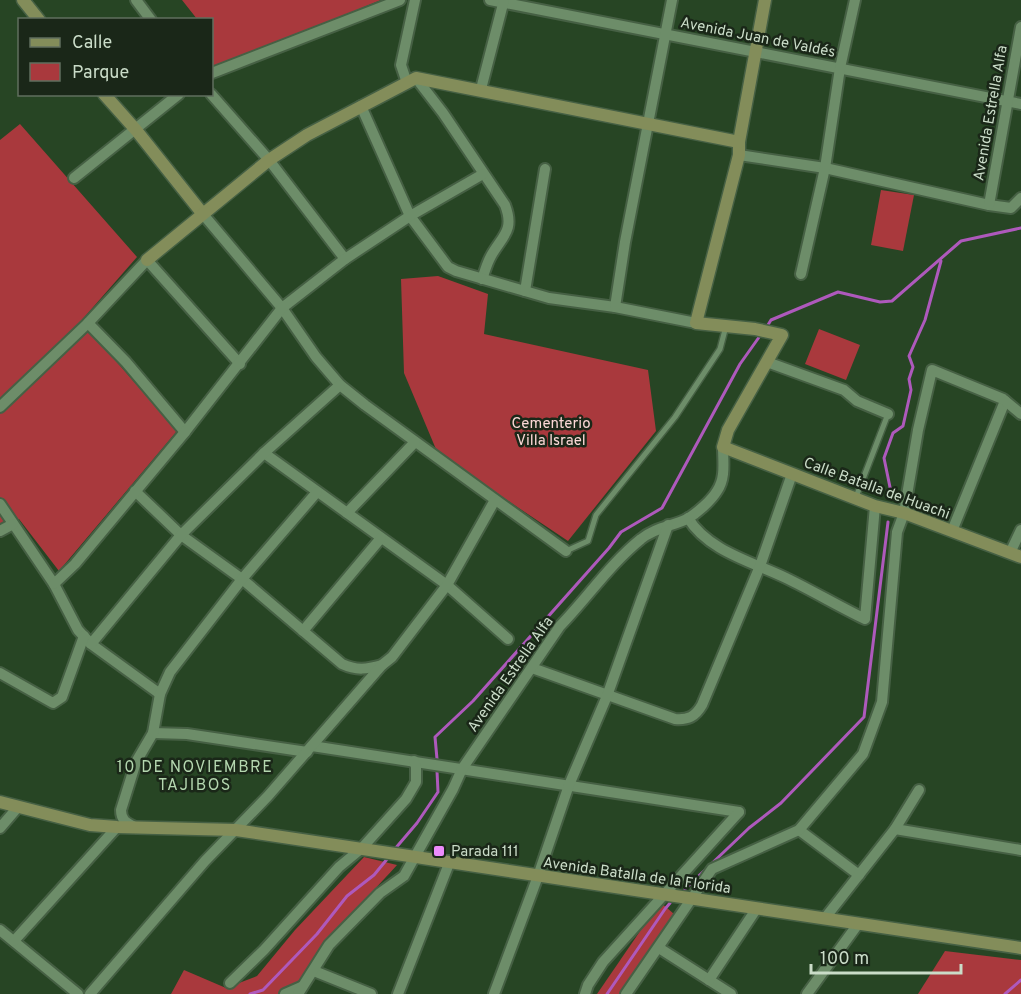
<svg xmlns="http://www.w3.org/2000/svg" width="1021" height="994" font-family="Overpass,sans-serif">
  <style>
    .green { fill: #a9393d }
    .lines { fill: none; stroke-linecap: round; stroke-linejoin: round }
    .stream { stroke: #ae59bc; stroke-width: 3 }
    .lane-casing { stroke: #466044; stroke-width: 8 }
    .street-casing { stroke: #466044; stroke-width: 14 }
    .secondary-casing { stroke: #466044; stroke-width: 15 }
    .lane { stroke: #6d8d69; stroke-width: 5 }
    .street { stroke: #6d8d69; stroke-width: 10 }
    .secondary { stroke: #838d5a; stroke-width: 12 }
    .poi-dot { fill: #ec8cfb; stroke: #1a2718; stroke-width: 2 }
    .labels { text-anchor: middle; stroke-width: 5; stroke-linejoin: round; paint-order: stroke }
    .street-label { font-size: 15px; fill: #cadcc8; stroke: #1a2718 }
    .park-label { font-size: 15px; fill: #fcd8d6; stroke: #1a2718 }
    .poi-label { font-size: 15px; fill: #cadcc8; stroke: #1a2718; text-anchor: start }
    .neighbourhood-label { font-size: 16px; letter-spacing: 1.5px; fill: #b4d7af; stroke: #1a2718 }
  </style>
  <rect width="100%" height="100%" fill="#274524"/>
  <g class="green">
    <path d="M182,0H381L212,70V20L197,19Z"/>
    <path d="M20,124L137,257L81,321L177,431L59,571L19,519L0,528V140Z"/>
    <path d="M881,190L914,195L903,251L871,245Z"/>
    <path d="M438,276L488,294L484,334L648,370L656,431L568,541L438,454L404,373L401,279Z"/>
    <path d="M819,329L860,345L846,380L805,364Z"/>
    <path d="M364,857L397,865C360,906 318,945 293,994H171L184,970L226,988L257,976L295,930Z"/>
    <path d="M660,902L674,914L620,994H597Z"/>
    <path d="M945,951L1021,960V994H918Z"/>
  </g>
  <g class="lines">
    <g class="stream">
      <path d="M766,328L771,320L838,292L880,302L892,301L961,241L1021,228"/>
      <path d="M892,497L884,458L893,433L903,426L911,390L909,379L913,367L909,356L925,320L941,261"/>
      <path d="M437,759L435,737L473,701L609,548L621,532L662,508L740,364L762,333"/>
      <path d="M394,850L417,823L438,792L437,771"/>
      <path d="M685,889L749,828L781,803L864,717L888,522"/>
      <path d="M250,994L263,990L317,934L347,896L374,875L388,858"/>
      <path d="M607,994L665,909L670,903"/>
      <path d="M1005,994L1021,980"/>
    </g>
    <defs>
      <g id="lane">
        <path d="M856,497L888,414"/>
        <path d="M566,551L588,541L596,515L675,417L720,349L726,326"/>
      </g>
      <g id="street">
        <path d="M136,0L151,20"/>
        <path d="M490,0L1021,104"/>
        <path d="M212,73L400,0"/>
        <path d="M416,78L443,113L505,205C515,231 502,236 491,256C487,263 485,271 482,279"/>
        <path d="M407,83L401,65L415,0"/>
        <path d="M481,89L504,0"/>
        <path d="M211,94L269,160L345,259"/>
        <path d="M361,106L410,216L448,267L456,271L549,298L615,307L696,323"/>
        <path d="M739,155L825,168L989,205L1011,208L1021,198"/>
        <path d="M74,178L179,94"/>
        <path d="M989,205L1021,27"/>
        <path d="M202,213L282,308L316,357L340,385L365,405L566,551"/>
        <path d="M801,274L825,168L840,68L855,0"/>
        <path d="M525,291L545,169"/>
        <path d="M615,307L625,242L672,0"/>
        <path d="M88,323L126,362L185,432"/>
        <path d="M767,362L844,390L857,401L888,414"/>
        <path d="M0,407L88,323L147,260L240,364"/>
        <path d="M264,453L447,585L508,639"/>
        <path d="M135,491L181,535L242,579L342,664C357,671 367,669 382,665"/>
        <path d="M0,504L54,584L78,630L91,644L160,694"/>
        <path d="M347,513L415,442"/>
        <path d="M688,518C708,551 753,562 786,578C813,591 838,606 865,619L875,506"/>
        <path d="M0,531L13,524"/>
        <path d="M952,531L1005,401"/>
        <path d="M1010,553L1021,530"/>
        <path d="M54,584L75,564L185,432L282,308L345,259L410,216L483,174"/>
        <path d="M303,631L381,538"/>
        <path d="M91,644L181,535L264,453L340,385"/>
        <path d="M532,668L675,719C688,720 695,717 702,705L760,566L792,474"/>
        <path d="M0,673L53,703L62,697L84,636"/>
        <path d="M153,733L187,734L307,752"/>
        <path d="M312,746L739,812"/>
        <path d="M135,827C126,823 121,820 121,810L136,762L153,733L160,694L170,672L242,579L317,492"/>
        <path d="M0,828L18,807"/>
        <path d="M895,829L1021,850"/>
        <path d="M799,830L859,875"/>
        <path d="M825,918L895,829L919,790"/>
        <path d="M0,930L78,994"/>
        <path d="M14,941L117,827"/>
        <path d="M659,948L731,994"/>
        <path d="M314,971L371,994"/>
        <path d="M709,980L757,908"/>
        <path d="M230,983L264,950L339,867L362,848L406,799L416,782V767L414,761"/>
        <path d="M90,994L205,861L268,796L382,665L392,657L447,585L495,500"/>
        <path d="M285,994L301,987"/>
        <path d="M298,994L329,945L380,893L404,876L453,789L462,769L560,626C588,597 610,564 641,539C654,528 672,526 687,519C697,513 711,501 717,491C726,478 723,462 723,447"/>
        <path d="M398,994L450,861"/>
        <path d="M494,994L538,876L569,785L607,696L668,525"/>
        <path d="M585,994L588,985L603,962L739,812"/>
        <path d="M626,994L712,869L799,830L863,754L882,702L897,532L904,513L918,430L932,370L1003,399L1021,414"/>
        <path d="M807,994L858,924"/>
      </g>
      <g id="secondary">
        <path d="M23,0L39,20"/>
        <path d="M765,0L739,142V155L696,323L755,329L782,335L728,430L723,447L875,506L904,513L1021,557"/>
        <path d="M104,94L136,130L202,213"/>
        <path d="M147,260L269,160L307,135L416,78L739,142"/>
        <path d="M0,802L90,825L117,827L236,830L1021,948"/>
      </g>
    </defs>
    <use href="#lane" class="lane-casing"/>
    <use href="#street" class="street-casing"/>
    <use href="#secondary" class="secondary-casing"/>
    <use href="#lane" class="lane"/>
    <use href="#street" class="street"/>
    <use href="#secondary" class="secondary"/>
  </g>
  <rect class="poi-dot" x="433" y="845" width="12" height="12" rx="3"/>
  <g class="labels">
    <g class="street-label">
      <text transform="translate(758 37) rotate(11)" y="5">Avenida Juan de Valdés</text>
      <text transform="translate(990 113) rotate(-80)" y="5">Avenida Estrella Alfa</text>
      <text transform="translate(877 488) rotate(20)" y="5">Calle Batalla de Huachi</text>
      <text transform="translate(510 674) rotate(-55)" y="5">Avenida Estrella Alfa</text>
      <text transform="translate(637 875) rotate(8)" y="5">Avenida Batalla de la Florida</text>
    </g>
    <g class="park-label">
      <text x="551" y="428">Cementerio<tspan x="551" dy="17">Villa Israel</tspan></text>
    </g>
    <g class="poi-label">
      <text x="451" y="856">Parada 111</text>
    </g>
    <g class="neighbourhood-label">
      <text x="195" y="772">10 DE NOVIEMBRE<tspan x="195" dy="18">TAJIBOS</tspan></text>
    </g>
  </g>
  <rect x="18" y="18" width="195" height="78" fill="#1a2718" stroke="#606f5e" stroke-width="1.5"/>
  <rect x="30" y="38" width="30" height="9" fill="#838d5a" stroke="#606f5e" stroke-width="1.5"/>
  <text x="72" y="48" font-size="18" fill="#cadcc8">Calle</text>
  <rect x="30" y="63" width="30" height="18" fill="#a9393d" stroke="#606f5e" stroke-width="1.5"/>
  <text x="72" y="78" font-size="18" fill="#cadcc8">Parque</text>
  <path d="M811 964v9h150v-9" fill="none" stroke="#cadcc8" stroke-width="3"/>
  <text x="820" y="964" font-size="18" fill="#cadcc8" stroke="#1a2718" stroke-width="4.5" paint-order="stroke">100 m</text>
</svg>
